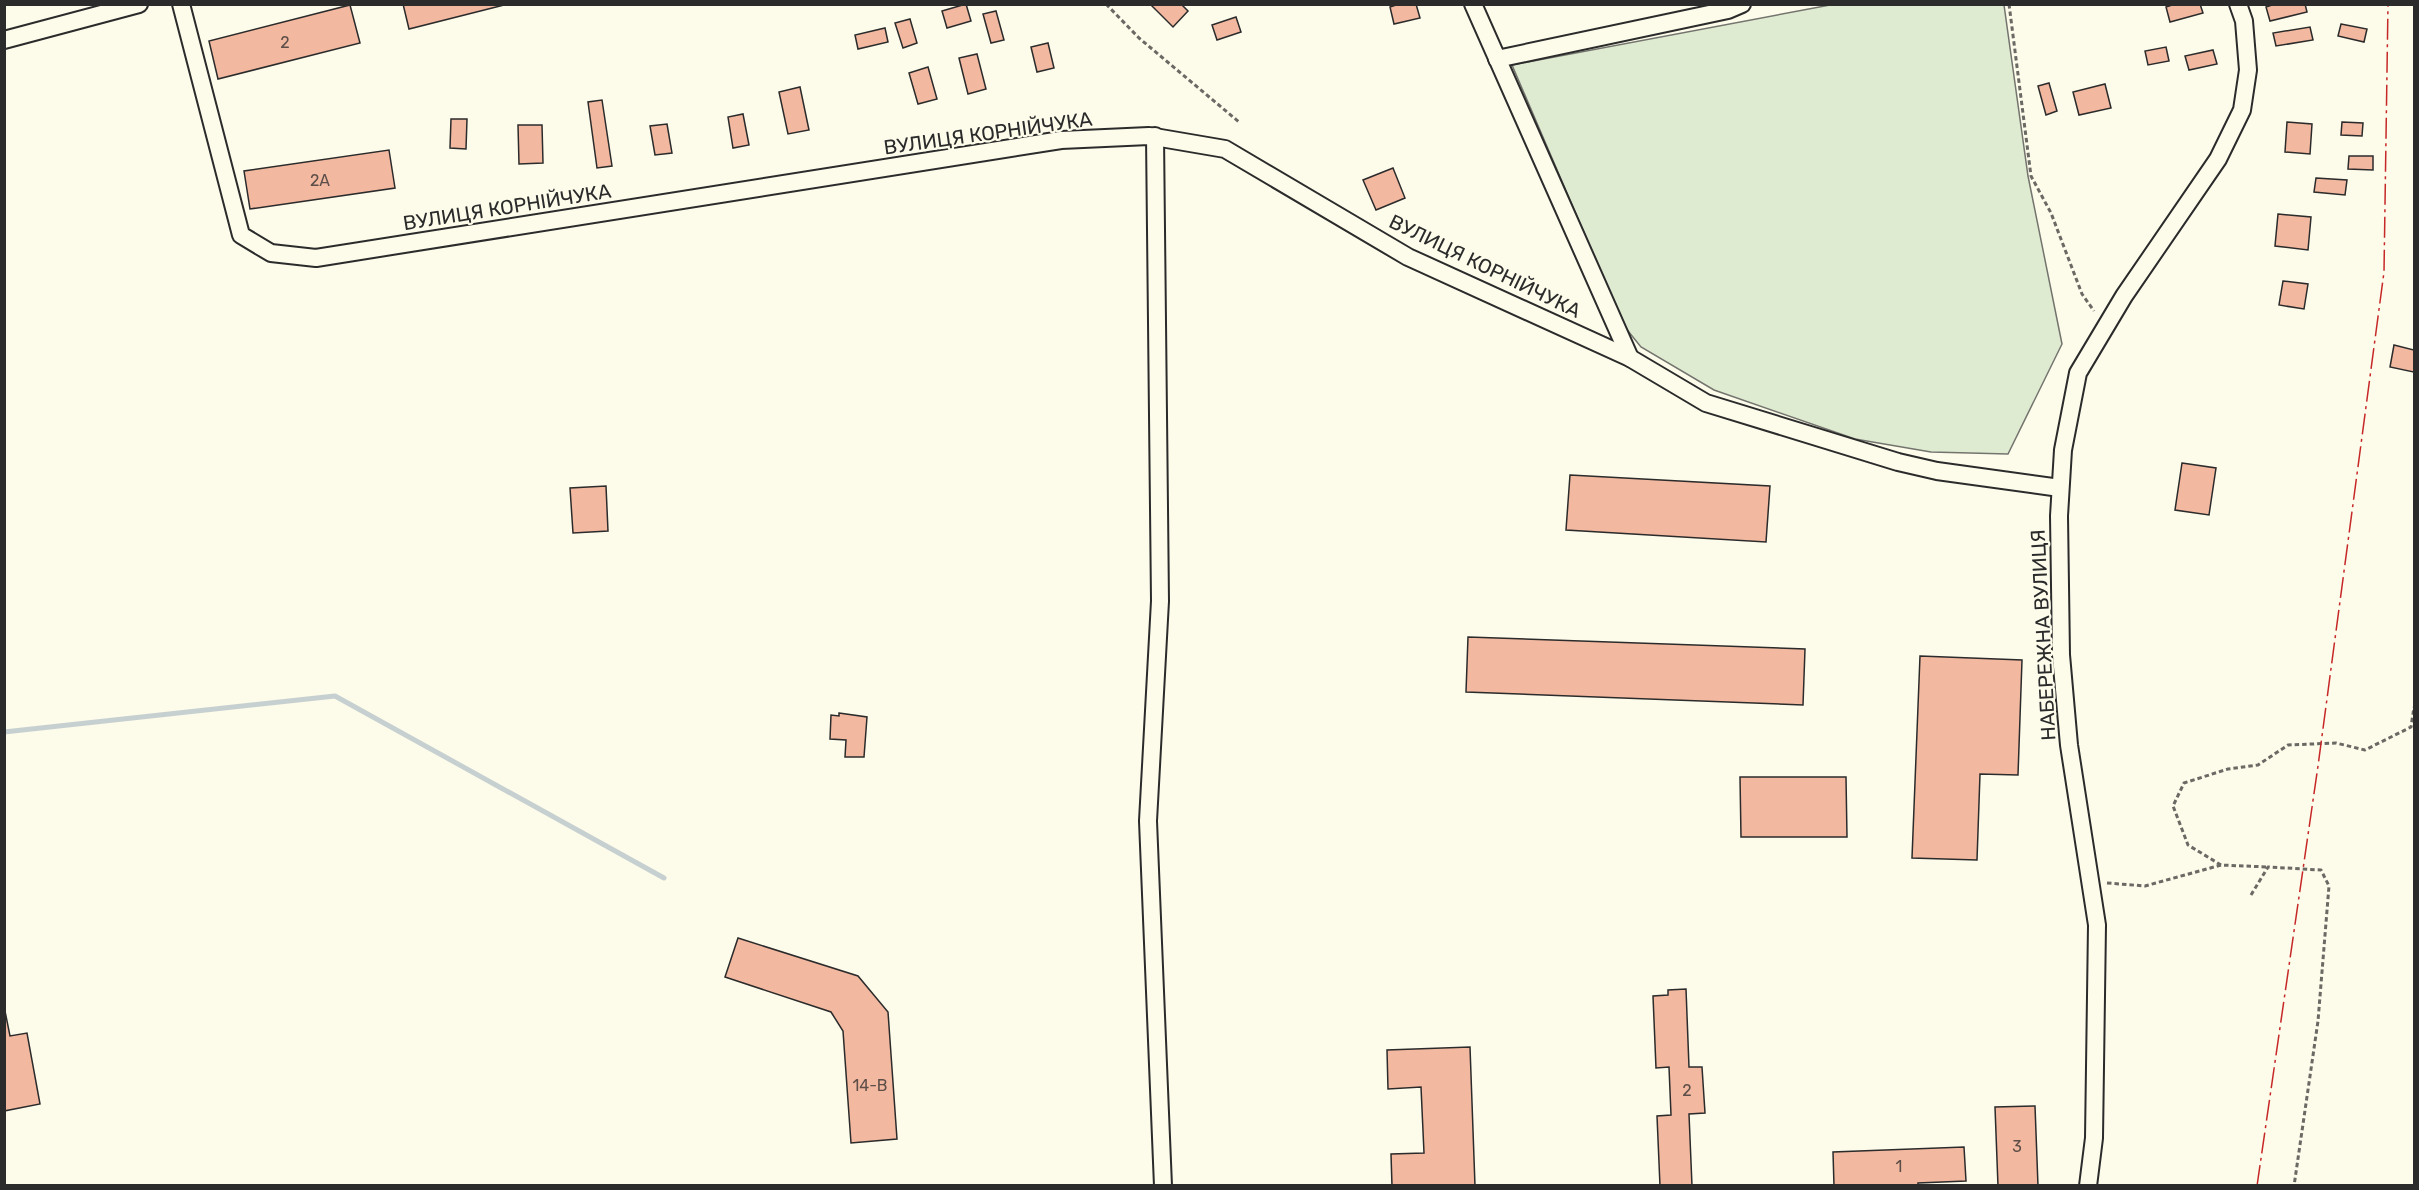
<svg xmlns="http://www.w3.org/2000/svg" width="2419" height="1190" font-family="Rubik,sans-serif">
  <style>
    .green { fill: #deebd1; stroke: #74746e; stroke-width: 1.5 }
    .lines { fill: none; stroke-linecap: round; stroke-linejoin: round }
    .stream { stroke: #c7d0d0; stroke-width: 5 }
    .building { fill: #f2b8a0; stroke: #2b2b2b; stroke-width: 1.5 }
    .street-casing { stroke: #2b2b2b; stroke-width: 20 }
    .path { stroke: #6a6964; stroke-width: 3; stroke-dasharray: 4.5 3; stroke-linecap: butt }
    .street { stroke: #fdfbea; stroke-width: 16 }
    .power { stroke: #c62828; stroke-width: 1.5; stroke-dasharray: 21 4.5 3 4.5; stroke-linecap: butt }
    .labels { text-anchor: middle; stroke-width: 4.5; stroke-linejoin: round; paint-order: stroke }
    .number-label { font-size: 16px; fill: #5d4e48 }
    .street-label { font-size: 20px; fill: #2b2b2b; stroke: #fdfbea }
  </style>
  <rect width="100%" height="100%" fill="#fdfbea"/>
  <path class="green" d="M1830,5H2004L2028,176L2062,344L2008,454L1931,452L1855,439L1714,390L1641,347L1624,326L1512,65Z"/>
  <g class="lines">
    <path class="stream" d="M4,732L335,696L664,878"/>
  </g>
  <g class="building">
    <path d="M403,4H508L409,29Z"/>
    <path d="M966,4L971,21L947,28L942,11Z"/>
    <path d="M1181,4L1188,11L1173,27L1151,5Z"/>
    <path d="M1399,4H1416L1420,18L1394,24L1390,7Z"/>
    <path d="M2175,4H2200L2203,13L2170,22L2166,7Z"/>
    <path d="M2275,4H2305L2307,12L2270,21L2266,7Z"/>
    <path d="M350,5L360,43L218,79L209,41Z"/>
    <path d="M996,11L1004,40L991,43L983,14Z"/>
    <path d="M1236,17L1241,32L1217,40L1212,25Z"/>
    <path d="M910,19L917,43L903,48L895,23Z"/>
    <path d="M2341,24L2367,29L2364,42L2338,36Z"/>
    <path d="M2310,27L2313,40L2276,46L2273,33Z"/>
    <path d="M885,28L888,42L858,49L855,35Z"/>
    <path d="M1048,43L1054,68L1037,72L1031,47Z"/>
    <path d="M2166,47L2169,61L2148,65L2145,51Z"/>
    <path d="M2213,50L2217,64L2189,70L2185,56Z"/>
    <path d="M977,54L986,89L968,94L959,58Z"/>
    <path d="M928,67L937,99L918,104L909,73Z"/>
    <path d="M2049,83L2057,111L2046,115L2038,86Z"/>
    <path d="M2105,84L2111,108L2079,115L2073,92Z"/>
    <path d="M800,87L809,130L788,134L779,92Z"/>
    <path d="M602,100L612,166L597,168L588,102Z"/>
    <path d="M743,114L749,145L733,148L728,117Z"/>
    <path d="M451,119H467L466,149L450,148Z"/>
    <path d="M2287,122L2312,124L2310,154L2285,152Z"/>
    <path d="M2342,122L2363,123L2362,136L2341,135Z"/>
    <path d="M667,124L672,153L655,155L650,126Z"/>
    <path d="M518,125H542L543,163L519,164Z"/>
    <path d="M389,150L395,188L250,209L244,171Z"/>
    <path d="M2349,156H2373V170L2348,169Z"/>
    <path d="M1393,168L1405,198L1376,210L1363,180Z"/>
    <path d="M2316,178L2347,180L2345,195L2314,192Z"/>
    <path d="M2278,214L2311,217L2308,250L2275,246Z"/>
    <path d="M2283,281L2308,284L2304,309L2279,305Z"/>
    <path d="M2394,345L2414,350V380V372L2390,367Z"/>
    <path d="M2182,463L2216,468L2209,515L2175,510Z"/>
    <path d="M1570,475L1770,486L1766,542L1566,530Z"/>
    <path d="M606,486L608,531L573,533L570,488Z"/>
    <path d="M1468,637L1805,649L1803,705L1466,692Z"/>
    <path d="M1920,656L2022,660L2018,775L1980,774L1977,860L1912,858Z"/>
    <path d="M839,713L867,717L864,757H845L846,740L830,739L831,715L839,716Z"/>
    <path d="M1740,777H1846L1847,837H1741Z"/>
    <path d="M738,938L858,976L888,1012L897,1139L851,1143L843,1031L831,1012L725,977Z"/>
    <path d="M1686,989L1689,1067H1702L1705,1113L1689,1114L1692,1186H1660L1657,1116L1671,1115L1669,1067L1656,1068L1653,996L1668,995V990Z"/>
    <path d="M4,1006L10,1036L27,1033L40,1104L4,1111Z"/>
    <path d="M1470,1047L1475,1186H1392L1391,1154L1424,1153L1421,1087L1388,1089L1387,1050Z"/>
    <path d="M2035,1106L2038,1186H1998L1995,1107Z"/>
    <path d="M1964,1147L1966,1181L1918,1183V1186H1834L1833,1152Z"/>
  </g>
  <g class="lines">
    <defs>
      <g id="street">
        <path d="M181,4L241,235L271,253L316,258L1061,140L1149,136L1225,149L1408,257L1630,358L1706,403L1898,462L1937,471L2060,488"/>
        <path d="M1473,4L1630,358"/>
        <path d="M4,40L139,4"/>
        <path d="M1497,59L1728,10L1742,4"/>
        <path d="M1155,136L1160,601L1148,821L1163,1186"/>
        <path d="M2088,1186L2094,1138L2097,925L2069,745L2061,655L2059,516L2063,450L2078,373L2124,296L2218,159L2242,110L2248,70L2244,21L2238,4"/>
      </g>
    </defs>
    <use href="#street" class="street-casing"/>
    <g class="path">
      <path d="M1106,4L1139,38L1239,122"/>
      <path d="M2009,4L2031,176L2051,213L2082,294L2094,311"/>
      <path d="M2221,865L2188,845L2173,806L2184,783L2228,769L2258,765L2288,745L2336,743L2365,750L2411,727L2414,707"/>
      <path d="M2107,883L2145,886L2221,865L2268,867"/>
      <path d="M2251,895L2268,867L2321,870L2329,886L2318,1021L2294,1186"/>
    </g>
    <use href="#street" class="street"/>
    <path class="power" d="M2257,1186L2318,766L2384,272L2388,4"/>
  </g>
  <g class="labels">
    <g class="number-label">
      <text x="285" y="48">2</text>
      <text x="320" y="186">2А</text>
      <text x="870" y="1091">14-В</text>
      <text x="1687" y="1096">2</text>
      <text x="2017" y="1152">3</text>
      <text x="1899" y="1172">1</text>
    </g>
    <g class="street-label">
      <text transform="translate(988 133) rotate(-8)" y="7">ВУЛИЦЯ КОРНІЙЧУКА</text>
      <text transform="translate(507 207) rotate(-9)" y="7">ВУЛИЦЯ КОРНІЙЧУКА</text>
      <text transform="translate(1485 266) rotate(26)" y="7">ВУЛИЦЯ КОРНІЙЧУКА</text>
      <text transform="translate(2043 635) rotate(-93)" y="7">НАБЕРЕЖНА ВУЛИЦЯ</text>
    </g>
  </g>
  <rect width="2419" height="1190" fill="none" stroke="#2b2b2b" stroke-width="12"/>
</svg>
